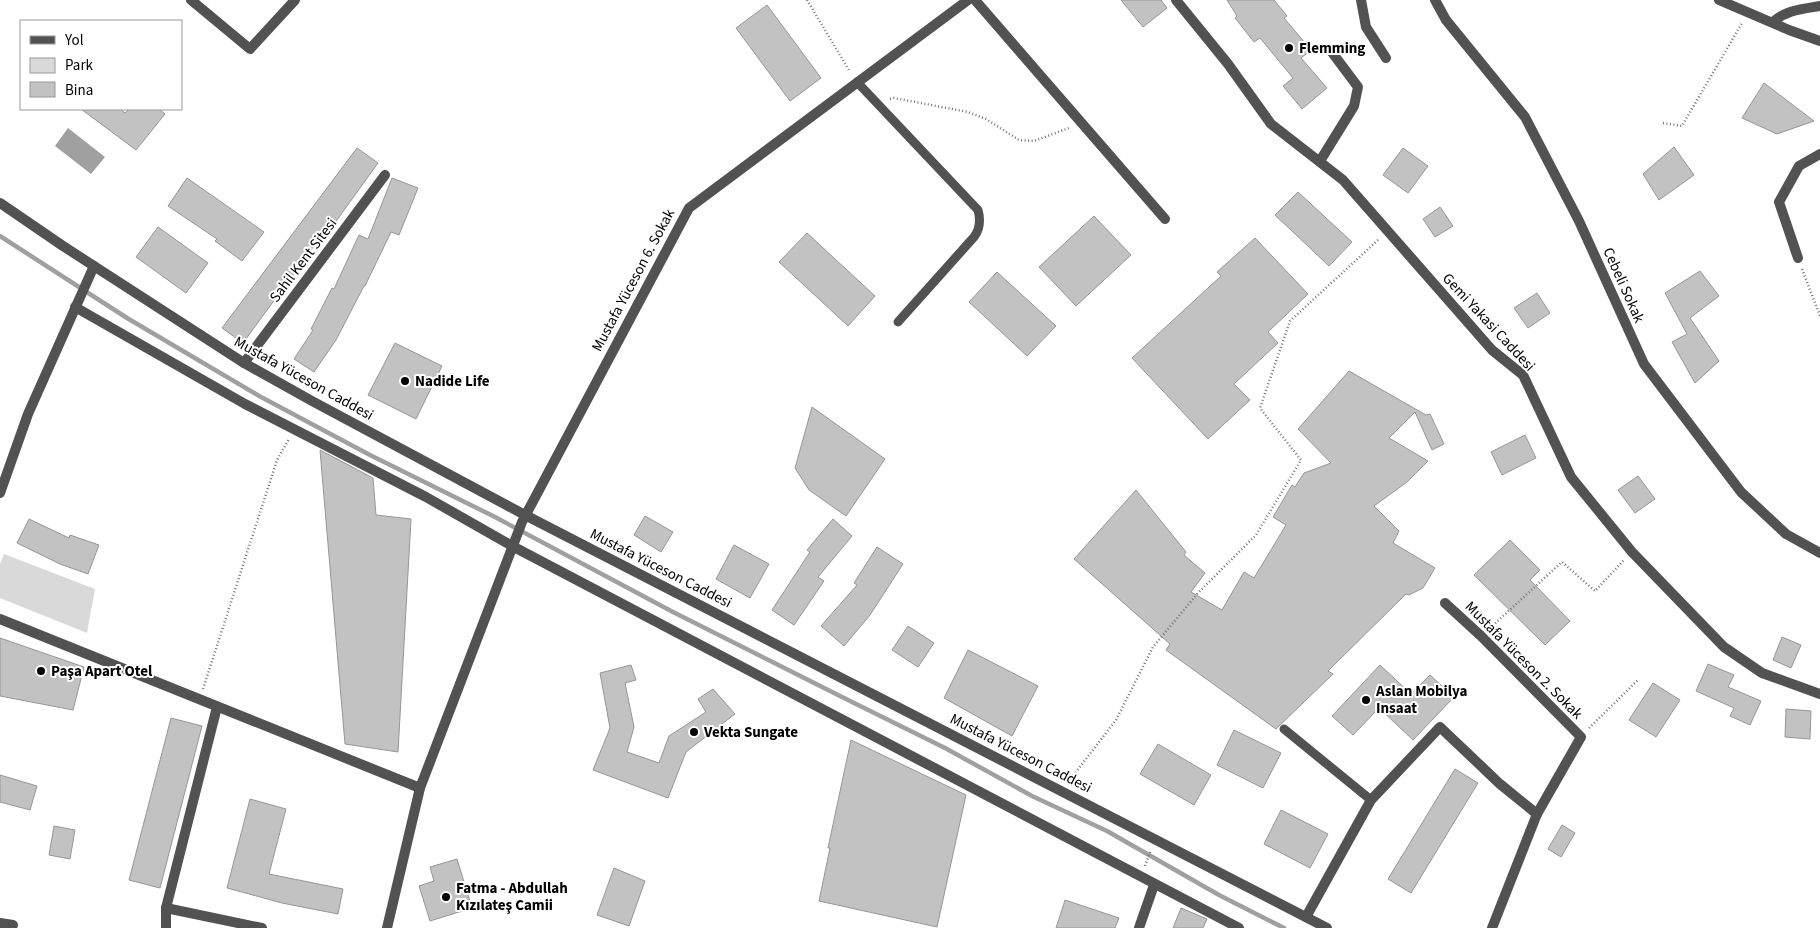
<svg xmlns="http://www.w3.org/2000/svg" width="1820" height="928" font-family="'Source Sans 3',sans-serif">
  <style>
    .green { fill: #d9d9d9 }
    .water { fill: #a0a0a0 }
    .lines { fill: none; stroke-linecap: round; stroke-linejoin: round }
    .stream { stroke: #a0a0a0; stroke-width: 4.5 }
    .building { fill: #c2c2c2; stroke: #969696 }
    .path { stroke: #747474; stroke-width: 2.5; stroke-dasharray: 1 2.5; stroke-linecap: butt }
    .service { stroke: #525252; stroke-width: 9 }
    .minor { stroke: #525252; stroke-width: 10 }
    .tertiary { stroke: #525252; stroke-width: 10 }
    .poi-dot { fill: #000; stroke: #fff; stroke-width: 2 }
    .labels { text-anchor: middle; stroke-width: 4; stroke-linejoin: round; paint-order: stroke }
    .poi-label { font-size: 15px; font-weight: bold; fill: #000; stroke: #fff; text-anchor: start }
    .street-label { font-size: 15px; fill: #000; stroke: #fff }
  </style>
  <rect width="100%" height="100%" fill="#fff"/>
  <path class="green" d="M4,554L95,589L87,633L0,598V564Z"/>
  <path class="water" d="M68,128L105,157L91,174L55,146Z"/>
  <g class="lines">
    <path class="stream" d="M0,236L127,318L261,397L370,455L495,517L673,612L844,698L945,748L1032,796L1107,831L1219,895L1284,928"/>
  </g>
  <g class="building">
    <path d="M1121,0H1161L1167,8L1143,27Z"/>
    <path d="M1227,0H1274L1287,16L1284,18L1311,50L1301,58L1327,88L1302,109L1283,86L1293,78L1260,38L1254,42L1235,18L1237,16Z"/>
    <path d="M767,5L821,78L790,101L736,28Z"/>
    <path d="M1764,83L1814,121L1777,134L1742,118Z"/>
    <path d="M81,109H120L125,113L129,109H159L165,114L136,150Z"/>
    <path d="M1674,147L1694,175L1659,200L1643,174Z"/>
    <path d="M357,148L378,163L319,245L316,243L243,343L222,328Z"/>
    <path d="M1403,148L1428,166L1408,193L1383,175Z"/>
    <path d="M187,178L264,232L242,261L215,241L217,239L168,206Z"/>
    <path d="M392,178L418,188L399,235L391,232L365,286H364L336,340L314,372L294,359L313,330L311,329L332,288L334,289L359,235L368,239Z"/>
    <path d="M1298,192L1352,242L1329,266L1275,215Z"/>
    <path d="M1440,207L1453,226L1435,237L1423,219Z"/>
    <path d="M1094,216L1131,255L1076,306L1039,267Z"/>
    <path d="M158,227L208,263L186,293L136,257Z"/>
    <path d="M807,233L875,296L848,326L779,262Z"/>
    <path d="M1255,238L1308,294L1268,332L1278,343L1234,384L1250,400L1208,439L1132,358L1221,276L1217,272Z"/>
    <path d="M1700,271L1719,296L1690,318L1719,361L1695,383L1672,342L1687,334L1665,293Z"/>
    <path d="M997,272L1056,326L1027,356L969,302Z"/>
    <path d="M1537,293L1550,313L1528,328L1514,308Z"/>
    <path d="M395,343L442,366L416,419L368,395Z"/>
    <path d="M1349,371L1426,415L1430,414L1444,444L1432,450L1415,412L1389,438L1428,461L1407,482L1374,506L1399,531L1393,543L1435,568L1423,588L1409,595L1406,594L1328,671L1333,674L1276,729L1166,650L1170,644L1074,559L1136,490L1186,552L1184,555L1205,573L1191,592L1222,610L1244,572L1254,578L1286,525L1273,517L1292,485L1295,487L1304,473L1331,463L1298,429Z"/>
    <path d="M812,407L885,459L846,516L809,490L795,468Z"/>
    <path d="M1525,435L1536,458L1502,475L1491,452Z"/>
    <path d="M320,450L373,478L376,515L411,519L398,752L345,744Z"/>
    <path d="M1638,476L1655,499L1635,513L1618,490Z"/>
    <path d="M645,516L673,532L661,552L634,535Z"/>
    <path d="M29,519L69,538L70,535L99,545L88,574L60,564L17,543Z"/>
    <path d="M833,519L852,536L818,577L824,581L794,625L772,610L810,552L807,550Z"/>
    <path d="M1510,540L1540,570L1530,580L1570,621L1545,645L1474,575Z"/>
    <path d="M734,545L769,564L750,598L716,579Z"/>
    <path d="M877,547L903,564L870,615L844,646L821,626L857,585L854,583Z"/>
    <path d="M908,626L934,643L918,667L892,650Z"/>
    <path d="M1782,637L1801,645L1791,668L1773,660Z"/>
    <path d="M0,638L84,667L73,710L0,696Z"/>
    <path d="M968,650L1038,686L1012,736L944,698Z"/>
    <path d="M1708,664L1734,675L1728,687L1761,701L1750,725L1730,716L1734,708L1696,691Z"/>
    <path d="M631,665L636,680L625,683L634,727L627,752L659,763L669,736L706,712L698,699L713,689L735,714L686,752L668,798L593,770L610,728L600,673Z"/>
    <path d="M1380,665L1411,694L1430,675L1454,697L1413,740L1379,708L1353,735L1332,716Z"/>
    <path d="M1653,683L1680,700L1656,737L1629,720Z"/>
    <path d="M1786,709L1811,711L1810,739L1785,737Z"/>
    <path d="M171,718L202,726L160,888L129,880Z"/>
    <path d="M1234,730L1281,753L1263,788L1217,765Z"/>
    <path d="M851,740L966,795L937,927L819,901L830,848H828Z"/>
    <path d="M1158,744L1211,775L1194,805L1140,774Z"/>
    <path d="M1455,769L1478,783L1411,893L1388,879Z"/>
    <path d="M0,775L37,786L30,810L0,802Z"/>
    <path d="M250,799L286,809L269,874L343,889L338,914L282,903L227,888Z"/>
    <path d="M1281,810L1328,834L1310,868L1264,844Z"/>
    <path d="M1562,825L1575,833L1561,857L1548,849Z"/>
    <path d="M54,826L75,830L70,859L49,855Z"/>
    <path d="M457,859L472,908L430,921L419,886L434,881L430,867Z"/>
    <path d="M614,868L645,881L629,926L597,915Z"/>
    <path d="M1065,900L1119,918L1115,928H1056Z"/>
    <path d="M1181,908L1207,919L1203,928H1173Z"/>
  </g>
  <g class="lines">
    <g class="path">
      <path d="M807,0L850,72"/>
      <path d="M890,99L894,98L968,112L986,119L1019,140L1034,141L1069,128"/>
      <path d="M1663,123L1682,126L1742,23"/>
      <path d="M1802,269L1820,316"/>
      <path d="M1490,628L1562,562L1595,591L1624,560"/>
      <path d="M203,689L277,460L289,439"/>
      <path d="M1589,728L1638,680"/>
      <path d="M1069,781L1116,720L1153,647L1198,593L1256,535L1301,460L1260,408L1290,321L1378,240"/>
      <path d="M1145,866L1151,850"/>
    </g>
    <g class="service">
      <path d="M857,82L978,210C981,221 980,229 974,237L898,322"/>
      <path d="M1284,729L1371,800"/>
    </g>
    <g class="minor">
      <path d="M191,0L250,49L295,0"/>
      <path d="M975,0L1165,219"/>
      <path d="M1176,0L1228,64L1271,124L1343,180L1492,350L1523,375L1571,477L1632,552L1724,647L1762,673L1820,694"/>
      <path d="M1361,0L1366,27L1386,58"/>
      <path d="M1435,0L1446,20L1525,117L1579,221L1644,364L1741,492L1786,534L1820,553"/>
      <path d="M1719,0L1789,30L1820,41"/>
      <path d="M1773,22C1786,10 1802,9 1820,6"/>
      <path d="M1320,161L1354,106L1358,87L1331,51"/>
      <path d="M1798,258L1779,202L1799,166L1820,154"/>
      <path d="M244,363L385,175"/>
      <path d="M0,493L28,414L94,266"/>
      <path d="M1445,603L1481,636L1581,737L1537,814L1492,928"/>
      <path d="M0,619L420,788"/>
      <path d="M166,908L262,928"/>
      <path d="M1306,917L1371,800L1440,727L1500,784L1537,814"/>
      <path d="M0,923L13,925"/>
      <path d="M166,928V908L217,707"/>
      <path d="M387,928L420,788L522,522L689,208L968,0"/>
      <path d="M1139,928L1154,885"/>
    </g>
    <g class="tertiary">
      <path d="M0,203L63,246L244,363L312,401L525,515L1327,928"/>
      <path d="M75,307L245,404L426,497L514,547L1239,928"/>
    </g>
  </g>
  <g class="poi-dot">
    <circle cx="1289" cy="48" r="5"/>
    <circle cx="405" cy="381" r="5"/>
    <circle cx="41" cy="671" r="5"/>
    <circle cx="1366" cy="700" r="5"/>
    <circle cx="694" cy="732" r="5"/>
    <circle cx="446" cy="897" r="5"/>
  </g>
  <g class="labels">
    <g class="poi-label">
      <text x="1299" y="53">Flemming</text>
      <text x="415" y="386">Nadide Life</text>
      <text x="51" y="676">Paşa Apart Otel</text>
      <text x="1376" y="696">Aslan Mobilya<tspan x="1376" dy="17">Insaat</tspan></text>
      <text x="704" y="737">Vekta Sungate</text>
      <text x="456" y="893">Fatma - Abdullah<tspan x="456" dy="17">Kızılateş Camii</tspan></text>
    </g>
    <g class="street-label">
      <text transform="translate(303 260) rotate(-53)" y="5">Sahil Kent Sitesi</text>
      <text transform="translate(633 280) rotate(-62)" y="5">Mustafa Yüceson 6. Sokak</text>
      <text transform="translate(1624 285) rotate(66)" y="5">Cebeli Sokak</text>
      <text transform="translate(1489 322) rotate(47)" y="5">Gemi Yakasi Caddesi</text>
      <text transform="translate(304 378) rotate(29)" y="5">Mustafa Yüceson Caddesi</text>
      <text transform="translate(661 568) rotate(27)" y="5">Mustafa Yüceson Caddesi</text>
      <text transform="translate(1524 660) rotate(45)" y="5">Mustafa Yüceson 2. Sokak</text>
      <text transform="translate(1021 753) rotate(27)" y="5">Mustafa Yüceson Caddesi</text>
    </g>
  </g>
  <rect x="20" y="20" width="162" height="90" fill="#ffffff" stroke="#999999"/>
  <rect x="30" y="36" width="25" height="8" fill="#525252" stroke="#999999"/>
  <text x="65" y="45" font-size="15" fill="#000000">Yol</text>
  <rect x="30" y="58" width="25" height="15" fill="#d9d9d9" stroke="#999999"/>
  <text x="65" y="70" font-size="15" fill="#000000">Park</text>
  <rect x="30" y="82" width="25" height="15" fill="#c2c2c2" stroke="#999999"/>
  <text x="65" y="95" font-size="15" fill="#000000">Bina</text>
</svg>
